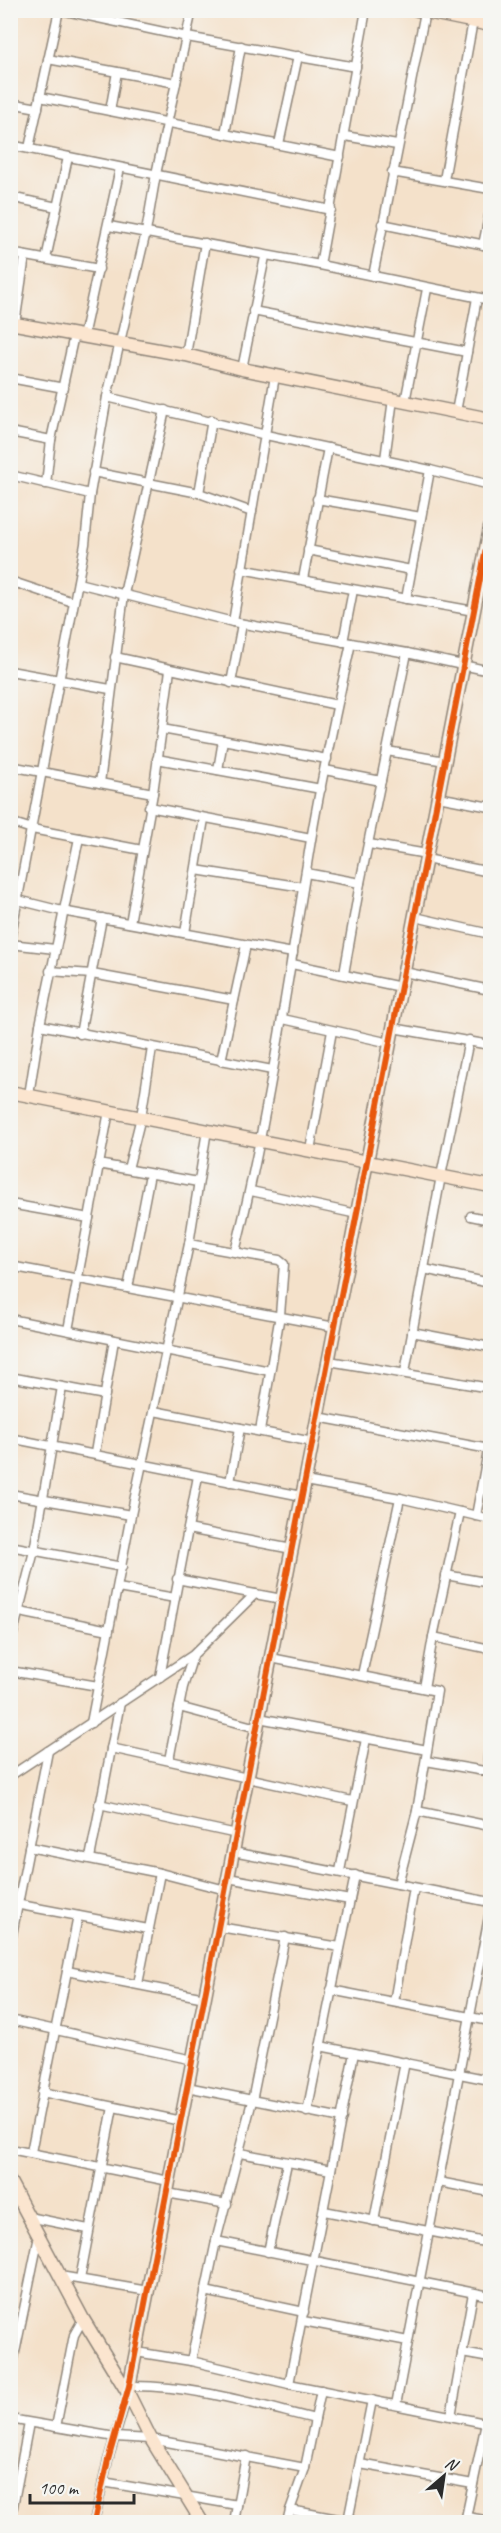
<svg xmlns="http://www.w3.org/2000/svg" width="501" height="2533" font-family="Caveat,sans-serif">
  <style>
    .lines { fill: none; stroke-linecap: round; stroke-linejoin: round }
    .street-casing { stroke: #90867a; stroke-width: 11 }
    .secondary-casing { stroke: #90867a; stroke-width: 15 }
    .street { stroke: #fff; stroke-width: 8 }
    .secondary { stroke: #fbe5cf; stroke-width: 12 }
    .cycleway-casing { stroke: #f6f6f2; stroke-width: 10 }
    .cycleway { stroke: #e8590c; stroke-width: 6 }
  </style>
  <rect width="100%" height="100%" fill="#f6f6f2"/>
  <filter id="ink" filterUnits="userSpaceOnUse"><feTurbulence type="fractalNoise" baseFrequency=".0167" numOctaves="2"/><feDisplacementMap in="SourceGraphic" scale="12" xChannelSelector="R" yChannelSelector="G"/><feConvolveMatrix kernelMatrix="1 2 1 2 8 2 1 2 1" color-interpolation-filters="sRGB"/></filter>
  <filter id="wash" filterUnits="userSpaceOnUse"><feTurbulence type="fractalNoise" baseFrequency=".008" numOctaves="4" result="noise"/><feDisplacementMap in="SourceGraphic" scale="24" xChannelSelector="R" yChannelSelector="G"/><feGaussianBlur stdDeviation="1.35" result="paint"/><feColorMatrix in="noise" values="0 0 0 0 0 0 0 0 0 0 0 0 0 0 0 0 0 1.4 0 .05"/><feComposite in="paint" operator="in"/></filter>
  <g filter="url(#wash)">
    <rect width="100%" height="100%" fill="#f4e1ca"/>
  </g>
  <g filter="url(#ink)">
    <g class="lines">
      <defs>
        <g id="street">
          <path d="M61,10L187,37L356,67"/>
          <path d="M48,59L176,83"/>
          <path d="M40,97L340,157"/>
          <path d="M10,103L38,108"/>
          <path d="M110,111L117,72"/>
          <path d="M225,134L241,46"/>
          <path d="M345,136L397,145"/>
          <path d="M279,144L298,56"/>
          <path d="M10,145L331,210"/>
          <path d="M29,148L59,10"/>
          <path d="M392,172L490,189"/>
          <path d="M444,180L475,10"/>
          <path d="M10,197L57,207"/>
          <path d="M382,224L490,246"/>
          <path d="M109,226L320,265L490,300"/>
          <path d="M483,245L490,211"/>
          <path d="M10,253L99,269"/>
          <path d="M46,259L68,157"/>
          <path d="M320,265L366,10"/>
          <path d="M373,276L425,12"/>
          <path d="M253,311L467,352"/>
          <path d="M15,324L25,256"/>
          <path d="M83,337L120,168"/>
          <path d="M186,355L205,243"/>
          <path d="M242,369L265,257"/>
          <path d="M10,378L64,388"/>
          <path d="M107,397L266,435L430,470L490,485"/>
          <path d="M405,402L427,289"/>
          <path d="M456,412L477,298"/>
          <path d="M10,432L51,440"/>
          <path d="M385,459L393,399"/>
          <path d="M93,472L199,493L252,512"/>
          <path d="M10,475L90,494"/>
          <path d="M46,484L51,440L74,335"/>
          <path d="M199,493L212,420"/>
          <path d="M317,499L421,517"/>
          <path d="M308,550L411,570"/>
          <path d="M241,569L474,611"/>
          <path d="M303,579L328,448"/>
          <path d="M10,581L73,602"/>
          <path d="M78,583L233,622L407,653L490,671"/>
          <path d="M406,599L430,470"/>
          <path d="M233,622L275,376"/>
          <path d="M343,642L353,590"/>
          <path d="M115,657L337,705"/>
          <path d="M10,671L110,689"/>
          <path d="M231,683L242,624"/>
          <path d="M162,729L327,759"/>
          <path d="M387,751L445,761"/>
          <path d="M157,759L321,789"/>
          <path d="M10,766L153,793"/>
          <path d="M218,770L223,740"/>
          <path d="M325,770L381,781"/>
          <path d="M100,783L124,594L165,410"/>
          <path d="M438,797L490,807"/>
          <path d="M149,807L311,838"/>
          <path d="M10,822L32,829L142,850"/>
          <path d="M369,844L427,854"/>
          <path d="M426,859L490,872"/>
          <path d="M196,870L303,887"/>
          <path d="M306,873L360,883"/>
          <path d="M10,898L62,911L293,953"/>
          <path d="M415,917L490,934"/>
          <path d="M130,923L153,793L170,670"/>
          <path d="M185,933L204,819"/>
          <path d="M10,940L85,544L90,494L107,397L146,232L156,174L192,10"/>
          <path d="M10,944L55,949"/>
          <path d="M292,964L401,987"/>
          <path d="M50,971L92,974L234,1000"/>
          <path d="M404,972L490,990"/>
          <path d="M344,974L360,883L407,653"/>
          <path d="M283,1019L390,1043"/>
          <path d="M40,1025L272,1070"/>
          <path d="M393,1028L490,1045"/>
          <path d="M80,1034L102,918"/>
          <path d="M221,1061L246,945"/>
          <path d="M29,1095L40,1025L79,838"/>
          <path d="M310,1150L332,1031"/>
          <path d="M98,1164L198,1182"/>
          <path d="M128,1169L141,1117L152,1048"/>
          <path d="M251,1191L357,1214"/>
          <path d="M10,1204L89,1218"/>
          <path d="M471,1216L490,1220"/>
          <path d="M189,1244L279,1260L284,1264L280,1315L260,1431"/>
          <path d="M235,1252C269,1116 288,977 311,840C322,774 337,708 351,643"/>
          <path d="M10,1266L335,1327"/>
          <path d="M424,1269L490,1283"/>
          <path d="M128,1288L150,1174"/>
          <path d="M10,1319L270,1371"/>
          <path d="M68,1330L109,1111"/>
          <path d="M412,1332L490,1347"/>
          <path d="M329,1361L490,1388"/>
          <path d="M405,1372L441,1176L469,1040"/>
          <path d="M10,1377L105,1395"/>
          <path d="M154,1411L313,1442"/>
          <path d="M318,1417L489,1449"/>
          <path d="M10,1438L302,1496"/>
          <path d="M95,1453L114,1340"/>
          <path d="M305,1481L400,1498L490,1519"/>
          <path d="M230,1482L240,1428"/>
          <path d="M10,1494L131,1515"/>
          <path d="M476,1516L490,1440"/>
          <path d="M188,1529L292,1549"/>
          <path d="M10,1546L122,1567"/>
          <path d="M446,1575L490,1583"/>
          <path d="M177,1579L255,1594"/>
          <path d="M118,1588L175,1598"/>
          <path d="M10,1610L109,1630"/>
          <path d="M433,1637L490,1649"/>
          <path d="M10,1645L34,1551L62,1387"/>
          <path d="M271,1658L437,1691L417,1811L398,1884"/>
          <path d="M10,1671L98,1686"/>
          <path d="M362,1675L400,1498"/>
          <path d="M160,1677L198,1476"/>
          <path d="M424,1688L433,1637L460,1512"/>
          <path d="M179,1707L257,1728"/>
          <path d="M259,1718L427,1750"/>
          <path d="M91,1723L131,1515L189,1244L207,1130"/>
          <path d="M111,1748L352,1801"/>
          <path d="M169,1760L183,1687L193,1656"/>
          <path d="M426,1761L490,1772"/>
          <path d="M489,1772L488,1759L490,1735"/>
          <path d="M10,1776L193,1655L255,1594L282,1599"/>
          <path d="M99,1804L237,1834"/>
          <path d="M417,1811L490,1826"/>
          <path d="M29,1847L160,1873L226,1890"/>
          <path d="M233,1852L490,1902"/>
          <path d="M90,1858L120,1703"/>
          <path d="M340,1871L366,1739"/>
          <path d="M228,1878L350,1900"/>
          <path d="M10,1903L148,1929"/>
          <path d="M219,1927L340,1947"/>
          <path d="M10,1945L48,1751"/>
          <path d="M67,1971L205,1998"/>
          <path d="M138,1984L160,1873"/>
          <path d="M331,1990L490,2021"/>
          <path d="M394,2002L414,1888"/>
          <path d="M10,2020L193,2060"/>
          <path d="M320,2046L490,2080"/>
          <path d="M187,2087L342,2118"/>
          <path d="M42,2092L181,2121"/>
          <path d="M307,2112L355,1875"/>
          <path d="M10,2149L169,2181"/>
          <path d="M31,2152L78,1916"/>
          <path d="M240,2153L331,2170"/>
          <path d="M439,2182L490,2192"/>
          <path d="M167,2193L227,2204"/>
          <path d="M324,2211L490,2243"/>
          <path d="M29,2217L88,2229"/>
          <path d="M374,2221L405,2062"/>
          <path d="M216,2241L252,2101L285,1937"/>
          <path d="M268,2252L287,2163"/>
          <path d="M60,2276L148,2291"/>
          <path d="M80,2279L113,2107"/>
          <path d="M205,2291L304,2312"/>
          <path d="M303,2321L408,2341"/>
          <path d="M136,2352L191,2361L289,2384L490,2424"/>
          <path d="M462,2353L490,2358"/>
          <path d="M191,2361L216,2241L490,2296"/>
          <path d="M10,2377L39,2236"/>
          <path d="M289,2384L354,2053"/>
          <path d="M129,2386C193,2385 254,2404 315,2419"/>
          <path d="M396,2405L490,1911"/>
          <path d="M451,2416L473,2293"/>
          <path d="M10,2419L115,2437L151,2439L305,2468"/>
          <path d="M56,2427L74,2335L83,2319"/>
          <path d="M360,2464L473,2484"/>
          <path d="M103,2482L237,2505"/>
          <path d="M290,2510L305,2468L321,2390"/>
          <path d="M467,2517L490,2521"/>
          <path d="M348,2521L372,2400"/>
          <path d="M10,2522L29,2423"/>
          <path d="M94,2522L108,2460L128,2393"/>
          <path d="M234,2522L246,2456"/>
          <path d="M287,2522L290,2510L354,2522"/>
          <path d="M465,2522L486,2423"/>
        </g>
        <g id="secondary">
          <path d="M417,10L490,25"/>
          <path d="M10,323L186,355L242,369L490,419"/>
          <path d="M10,1092L490,1186"/>
          <path d="M10,2182L83,2319L128,2393L151,2439L202,2522"/>
          <path d="M128,2393L490,528"/>
        </g>
      </defs>
      <use href="#street" class="street-casing"/>
      <use href="#secondary" class="secondary-casing"/>
      <use href="#street" class="street"/>
      <use href="#secondary" class="secondary"/>
      <defs>
        <path id="cycleway" d="M94,2522L108,2460L129,2386L490,528"/>
      </defs>
      <use href="#cycleway" class="cycleway-casing"/>
      <use href="#cycleway" class="cycleway"/>
    </g>
  </g>
  <rect width="501" height="2533" fill="none" stroke="#f6f6f2" stroke-width="36"/>
  <g transform="translate(444 2476) rotate(29)" stroke="#f6f6f2" stroke-width="4.5" paint-order="stroke">
  <path d="M0-4.5L10 22L0 15L-10 22Z" fill="#2b2b2b"/>
  <text y="-9" font-size="16" font-weight="bold" text-anchor="middle" fill="#2b2b2b">N</text>
  </g>
  <path d="M30 2494v9h104v-9" fill="none" stroke="#2b2b2b" stroke-width="3"/>
  <text x="39" y="2494" font-size="18" fill="#2b2b2b" stroke="#f6f6f2" stroke-width="4.5" paint-order="stroke">100 m</text>
</svg>
